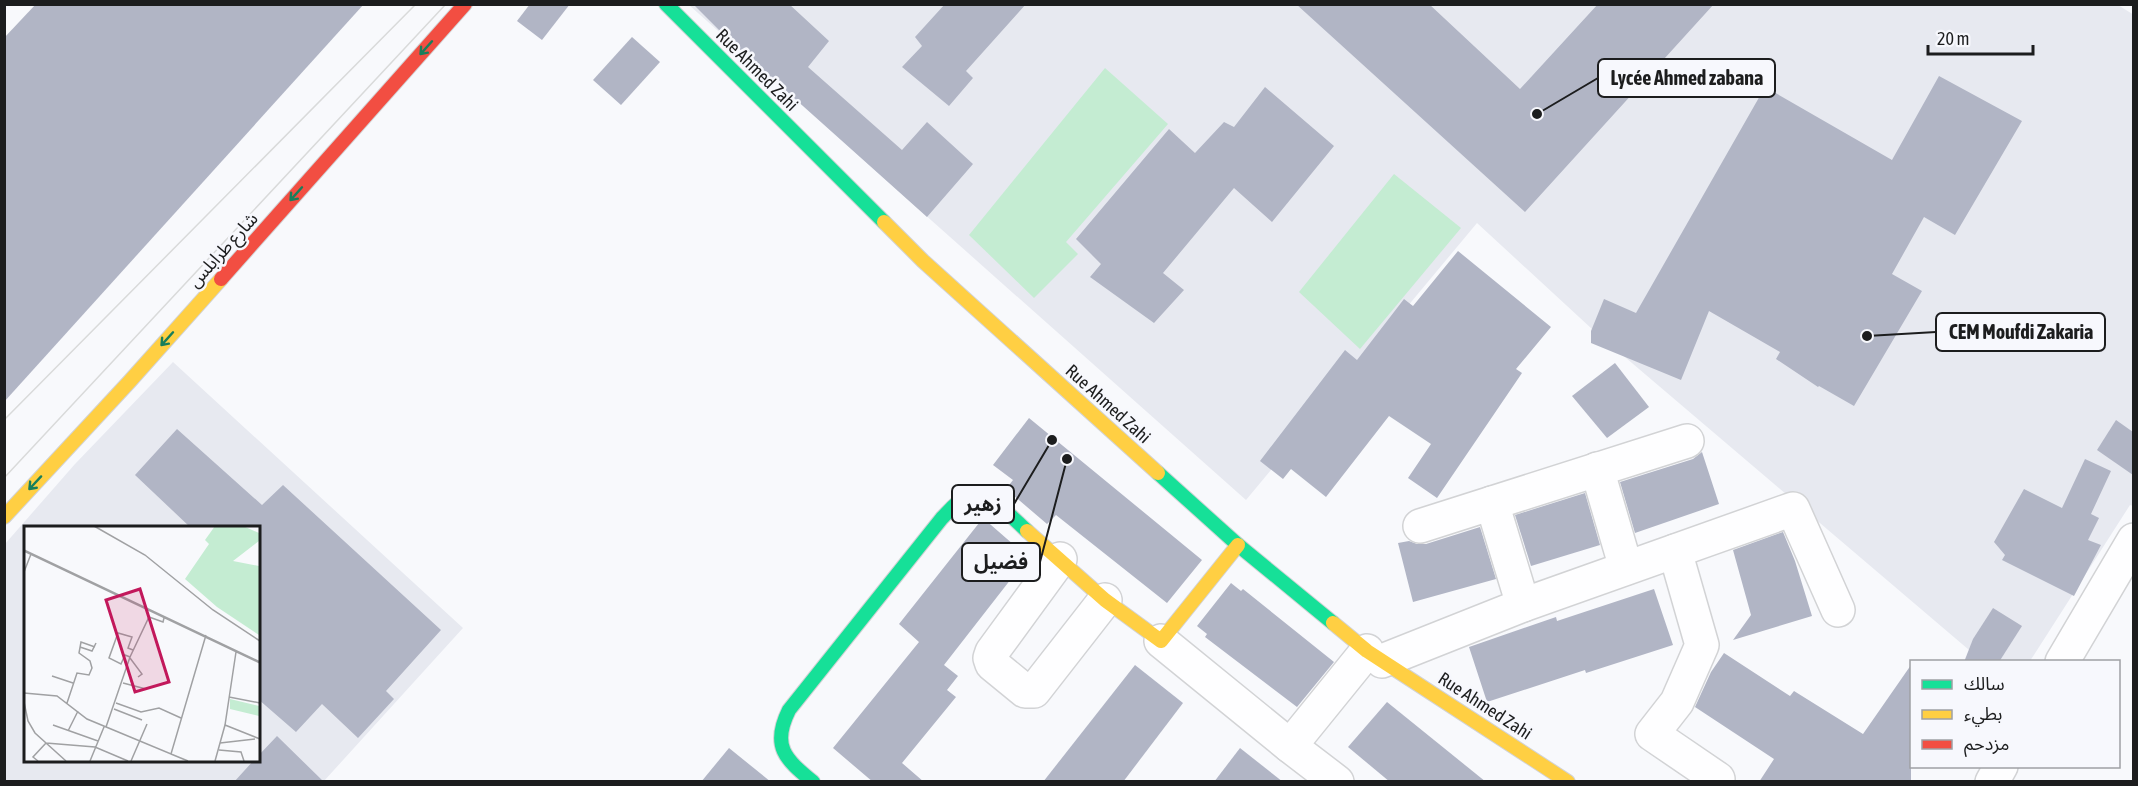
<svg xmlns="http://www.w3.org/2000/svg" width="2138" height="786" font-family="'Asap Condensed','Noto Sans Arabic',sans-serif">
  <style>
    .built { fill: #e7e9f0; fill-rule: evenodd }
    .green { fill: #c4ecd2 }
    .building { fill: #b1b5c5 }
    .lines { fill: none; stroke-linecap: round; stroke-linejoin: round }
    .street-casing { stroke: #d2d3d5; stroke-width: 36 }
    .fast-casing { stroke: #d2d3d5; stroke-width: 16 }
    .slow-casing { stroke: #d2d3d5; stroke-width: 16 }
    .jam-casing { stroke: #d2d3d5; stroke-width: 16 }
    .street { stroke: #fefeff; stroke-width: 33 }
    .fast { stroke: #16e098; stroke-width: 14 }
    .slow { stroke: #ffcf43; stroke-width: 14 }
    .jam { stroke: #f24e42; stroke-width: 14 }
    .tram { stroke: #d9dada; stroke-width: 1.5 }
    .oneway { stroke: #197e5b }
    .labels { text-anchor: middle; stroke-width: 5; stroke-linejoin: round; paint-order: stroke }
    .street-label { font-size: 18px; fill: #1c1d1e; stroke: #f7f8fd }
    .inset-road { fill: none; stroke: #a0a1a3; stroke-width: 1.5 }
    .view { fill: #c2185b; fill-opacity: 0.15; stroke: #c2185b; stroke-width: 3 }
    .inset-edge { fill: none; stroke: #1c1d1e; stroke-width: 3 }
    .leader { fill: none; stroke: #1c1d1e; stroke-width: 2 }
    .callout-dot { fill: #1c1d1e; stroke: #f7f8fd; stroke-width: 2 }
    .callout { fill: #f7f8fd; stroke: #1c1d1e; stroke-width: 2 }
    .callout-label { font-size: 20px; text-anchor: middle; font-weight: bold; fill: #1c1d1e }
  </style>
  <rect width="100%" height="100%" fill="#f8f9fc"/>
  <g class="built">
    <path d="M689,5H2118L2134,15L2133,506L2130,505L2030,661H1982L1592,329L1477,223L1246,500Z"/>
    <path d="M173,362L463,628L324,781L5,782V544L75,464ZM26,528H258V760H26Z"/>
  </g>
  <g class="green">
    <path d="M1105,68L1168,124L1066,242L1078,254L1034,298L969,235Z"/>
    <path d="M1394,174L1461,228L1360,349L1299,292Z"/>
  </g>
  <g class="building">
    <path d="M36,4H364L4,402V38Z"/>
    <path d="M530,4H570L542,40L517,21Z"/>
    <path d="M693,4H789L829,41L808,67L902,150L927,122L973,164L927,217L726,37Z"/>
    <path d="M945,4H1026L966,71L973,78L949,106L902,67L922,46L915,37Z"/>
    <path d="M1296,4H1429L1520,89L1598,4H1714L1525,212Z"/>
    <path d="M632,37L660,62L621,105L593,80Z"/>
    <path d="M1939,76L2022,121L1955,235L1924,217L1892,274L1922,291L1854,406L1819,386L1818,387L1776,359L1780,352L1709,311L1681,380L1591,343V331L1604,299L1636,313L1765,87L1892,160Z"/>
    <path d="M1265,87L1334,146L1272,222L1234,188L1163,273L1184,290L1154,323L1090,277L1101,264L1076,239L1169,129L1195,153L1224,122L1234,127Z"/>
    <path d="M1458,251L1551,327L1516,369L1522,373L1437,498L1408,478L1431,444L1389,416L1326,497L1291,469L1283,479L1260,461L1345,350L1357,360L1404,299L1413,306Z"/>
    <path d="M1615,363L1649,407L1607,438L1572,396Z"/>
    <path d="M1029,418L1202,560L1167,603L1056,515L1047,524L1006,489L1013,480L993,465Z"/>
    <path d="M2116,420L2133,432V475L2097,450Z"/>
    <path d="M177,429L262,505L283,485L441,630L386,691L394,699L358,738L322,704L296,732L258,699V528H191L135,475Z"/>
    <path d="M1702,452L1719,504L1635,533L1620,482L1693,459Z"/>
    <path d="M2085,459L2111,471L2091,514L2099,518L2088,540L2101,545L2074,596L2002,560L2005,555L1994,542L2024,489L2062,508Z"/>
    <path d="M1585,493L1600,545L1531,566L1515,515Z"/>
    <path d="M983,518L1021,551L1009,563L1018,570L944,665L958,676L947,690L956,697L902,763L924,782H873L833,748L919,642L899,624Z"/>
    <path d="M1480,527L1496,579L1413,602L1398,543L1409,541L1417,544H1426Z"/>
    <path d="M1783,532L1795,561L1812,616L1733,640L1751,615L1733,550Z"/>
    <path d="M1231,583L1241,591L1243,589L1334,662L1297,707L1205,637L1207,634L1197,626Z"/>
    <path d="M1654,589L1673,645L1586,673L1585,670L1487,702L1469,647L1556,617L1557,621Z"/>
    <path d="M1993,608L2022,626L1999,662H1964L1973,639Z"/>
    <path d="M1724,653L1790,696L1794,691L1863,734L1911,665V782H1759L1774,759L1695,707L1711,672Z"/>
    <path d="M1135,665L1183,703L1123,782H1043Z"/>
    <path d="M1387,702L1486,782H1390L1348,747Z"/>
    <path d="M277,736L324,782H234L254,760H258V756Z"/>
    <path d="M729,748L771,782H701Z"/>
    <path d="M1240,748L1283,782H1214Z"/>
  </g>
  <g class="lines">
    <defs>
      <g id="street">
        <path d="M1597,469L1626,568"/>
        <path d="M1492,503L1523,605"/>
        <path d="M1420,526L1687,441"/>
        <path d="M1675,551L1702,645L1677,702L1652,734L1718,779"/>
        <path d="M1060,559L992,652L990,658L992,664L1025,691H1034L1105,600"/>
        <path d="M1161,641L1290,746"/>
        <path d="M1382,661L1523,605L1793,509L1838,610"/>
        <path d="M2062,662L2134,540"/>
        <path d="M1337,782L1290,746L1367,651"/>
        <path d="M1992,782L2001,766"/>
      </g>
      <g id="fast">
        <path d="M666,4L884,222"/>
        <path d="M1158,473L1238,545L1333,623"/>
        <path d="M813,782C785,759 771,746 789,710L942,518C948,512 956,502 963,499C988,488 1010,516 1027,531"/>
      </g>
      <g id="slow">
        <path d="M884,222L923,261L1158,473"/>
        <path d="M4,517L130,381L221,279"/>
        <path d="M1027,531L1105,600L1161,641L1238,545"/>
        <path d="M1333,623L1367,651L1568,782"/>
      </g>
      <path id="jam" d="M221,279L465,4"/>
    </defs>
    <use href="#street" class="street-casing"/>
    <use href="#fast" class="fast-casing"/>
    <use href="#slow" class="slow-casing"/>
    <use href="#jam" class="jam-casing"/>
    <use href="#street" class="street"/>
    <use href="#fast" class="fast"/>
    <use href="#slow" class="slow"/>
    <use href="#jam" class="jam"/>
    <g class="tram">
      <path d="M4,420L416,4"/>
      <path d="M4,478L446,4"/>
    </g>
  </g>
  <defs><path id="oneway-shaft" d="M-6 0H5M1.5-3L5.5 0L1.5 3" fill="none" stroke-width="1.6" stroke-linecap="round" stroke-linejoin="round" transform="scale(1.5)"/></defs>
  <g class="oneway">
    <use href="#oneway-shaft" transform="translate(426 48) rotate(132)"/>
    <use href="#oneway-shaft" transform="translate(296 194) rotate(132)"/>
    <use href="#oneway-shaft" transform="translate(167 339) rotate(132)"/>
    <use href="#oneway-shaft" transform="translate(35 483) rotate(133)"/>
  </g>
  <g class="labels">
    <g class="street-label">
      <text transform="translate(757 70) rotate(45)" y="6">Rue Ahmed Zahi</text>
      <text transform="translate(223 250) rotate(-48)" y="6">شارع طرابلس</text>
      <text transform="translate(1108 404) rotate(42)" y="6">Rue Ahmed Zahi</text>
      <text transform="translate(1485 706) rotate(33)" y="6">Rue Ahmed Zahi</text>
    </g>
  </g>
  <g transform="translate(24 526)">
    <rect width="236" height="236" fill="#f8f9fc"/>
    <path d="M191,0H219L235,7V15L209,35L235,40V109L193,81L161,53L185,18L181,14ZM206,173L235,180V190L206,183Z" fill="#c4ecd2"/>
    <path class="inset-road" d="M70,0L121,29L189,84L236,115M0,24L236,136M0,25L236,137M0,46L7,28M56,121L68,125L72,117M106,131L101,129L97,138L85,132L94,107L108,111L104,122L109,124M106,132L118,148L114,151M28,150L49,157M99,157L122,163M0,167L33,170L63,193L147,228L182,109M205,171L236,177M0,176L4,195L11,207L42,235M43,177L53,147L65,149L68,142L66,135L55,127L57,116L71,121M92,177L117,186L135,182L157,192M90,183L118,194M29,199L74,215M201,199L236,213M82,201L106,131L125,91L139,96L140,92M44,205L54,185M22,217L71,221L104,235M196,217L231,213M195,224L217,226L220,235M147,228L164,235M14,235L9,231L22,217M66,235L80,201M107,235L123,198M191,235L201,199L212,126"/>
    <path class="view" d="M116,63L145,156L111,166L82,74Z"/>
    <rect width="236" height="236" class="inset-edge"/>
  </g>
  <path class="leader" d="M1537 114L1598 78M1867 336L1936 332M1052 440L1014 504M1067 459L1040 562"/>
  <g class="callout-dot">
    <circle cx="1537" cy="114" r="6"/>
    <circle cx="1867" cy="336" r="6"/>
    <circle cx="1052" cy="440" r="6"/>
    <circle cx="1067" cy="459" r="6"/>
  </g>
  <g class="callout">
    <rect x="1598" y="59" width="177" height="38" rx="6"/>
    <rect x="1936" y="313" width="169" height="38" rx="6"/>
    <rect x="952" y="485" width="62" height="38" rx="6"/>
    <rect x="962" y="543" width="78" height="38" rx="6"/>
  </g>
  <g class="callout-label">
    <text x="1687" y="85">Lycée Ahmed zabana</text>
    <text x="2021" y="339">CEM Moufdi Zakaria</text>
    <text x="983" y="511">زهير</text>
    <text x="1001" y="569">فضيل</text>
  </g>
  <rect width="2138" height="786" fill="none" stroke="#1c1d1e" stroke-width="12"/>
  <rect x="1910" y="660" width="210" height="108" fill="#f7f8fd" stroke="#9fa0a4" stroke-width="1.5"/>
  <rect x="1922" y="680" width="30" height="9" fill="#16e098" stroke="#9fa0a4" stroke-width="1.5"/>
  <text x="1964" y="690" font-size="18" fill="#1c1d1e">سالك</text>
  <rect x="1922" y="710" width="30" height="9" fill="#ffcf43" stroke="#9fa0a4" stroke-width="1.5"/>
  <text x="1964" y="720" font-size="18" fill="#1c1d1e">بطيء</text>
  <rect x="1922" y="740" width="30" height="9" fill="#f24e42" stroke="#9fa0a4" stroke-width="1.5"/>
  <text x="1964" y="750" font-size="18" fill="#1c1d1e">مزدحم</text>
  <path d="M1928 45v9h105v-9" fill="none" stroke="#1c1d1e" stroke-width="3"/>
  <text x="1937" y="45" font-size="18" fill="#1c1d1e" stroke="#f7f8fd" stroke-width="4.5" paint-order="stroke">20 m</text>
</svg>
